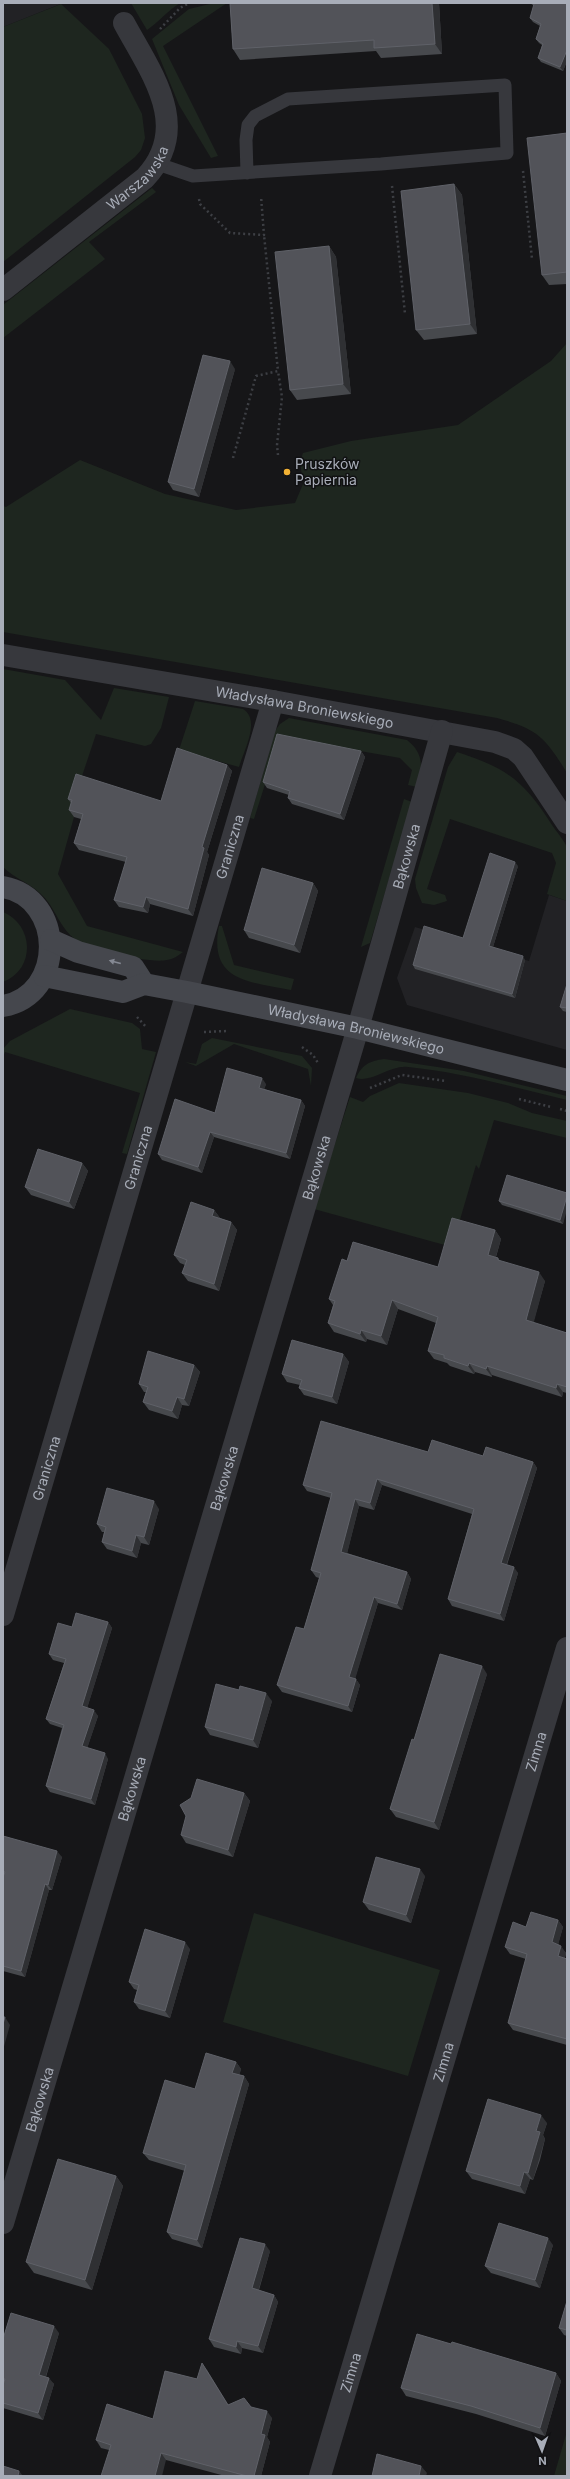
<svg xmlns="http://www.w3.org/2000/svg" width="570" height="2479" font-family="Inter,sans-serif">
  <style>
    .built { fill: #222225 }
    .green { fill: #1e261f }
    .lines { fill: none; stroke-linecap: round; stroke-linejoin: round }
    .path { stroke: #3d3f44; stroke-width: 2.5; stroke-dasharray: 2 3; stroke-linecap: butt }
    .lane { stroke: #37383d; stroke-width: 13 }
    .street { stroke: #37383d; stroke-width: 22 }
    .secondary { stroke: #45474d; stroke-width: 22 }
    .wall { fill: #47494d }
    .shaded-wall { fill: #2f3033 }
    .building { fill: #525359; stroke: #5f6168 }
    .oneway { fill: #858993 }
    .poi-dot { fill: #f2b134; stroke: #111113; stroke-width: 1.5 }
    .labels { text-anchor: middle; stroke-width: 3; stroke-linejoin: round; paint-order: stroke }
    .street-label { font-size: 14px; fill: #a8adb8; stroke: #111113 }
    .poi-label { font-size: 14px; fill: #a8adb8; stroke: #111113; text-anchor: start }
  </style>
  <rect width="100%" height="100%" fill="#161618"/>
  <g class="built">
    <path d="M3,3H63L3,27Z"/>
    <path d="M549,895L567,901V1050L407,1005L397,978L415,927L529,961Z"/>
  </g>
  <g class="green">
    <path d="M131,3H180C167,11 159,22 147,30Z"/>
    <path d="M214,3H227L163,46L218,156L211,158L179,105L152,39L189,9Z"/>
    <path d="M61,4L109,49L142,114L145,138L141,150L135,157L3,262V27Z"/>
    <path d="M152,188L156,192L89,242L105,259L3,338V305Z"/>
    <path d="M567,343V773C545,737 538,729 497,718L3,632V506L6,507L80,460L165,494L236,510L295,503L303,484L300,462L303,453L351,441L458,425L551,361Z"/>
    <path d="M3,669L65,680L101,720L114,688L169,697L161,728L151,744L145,746L96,734L71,809L74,817L58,874L87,926L183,952C178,956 173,959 167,960C149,964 90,949 75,939C61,929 56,911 45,898C33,884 15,879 3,867Z"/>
    <path d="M195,701L243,709C261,720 244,750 239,767L179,750Z"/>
    <path d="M289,718L407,740C425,754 422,768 417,787L408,785L412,770L400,758L280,737L254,819L250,818L275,731L280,724Z"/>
    <path d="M457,752C507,768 524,781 552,825C556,831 565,841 567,848C570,862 567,886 567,901L547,894L556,863L552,853L450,819L427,889L445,895L447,901L434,905L422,903L416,888L415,879L448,767Z"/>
    <path d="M404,799L412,802L370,943L361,947Z"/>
    <path d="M3,912C34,925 36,969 3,982Z"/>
    <path d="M219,926H222L234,965L294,979L291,990C249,982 208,981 219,926Z"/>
    <path d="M70,1009L132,1023L140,1029L142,1049L156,1052L127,1154L122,1153L140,1093L5,1052L3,1057V1049L10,1041Z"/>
    <path d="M212,1038L302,1056L312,1068L311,1086L308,1069L234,1044L196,1066L185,1062L196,1064L202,1044Z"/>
    <path d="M384,1059L464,1071L567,1096V1100C515,1088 462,1072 408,1067C389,1065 373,1083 356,1078C362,1065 369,1061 384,1059Z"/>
    <path d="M399,1083L468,1093L508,1103L532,1113L567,1121V1138L494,1120L479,1169L476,1165L452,1247L314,1209L350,1097L363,1102L370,1096Z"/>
    <path d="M254,1913L440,1970L408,2076L223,2022Z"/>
    <path d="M567,2431V2476H554Z"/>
  </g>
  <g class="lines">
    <g class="path">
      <path d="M160,29L180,8L189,3"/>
      <path d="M523,171L532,259"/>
      <path d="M392,186L405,314"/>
      <path d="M199,199L200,204L230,233L264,235L261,196"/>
      <path d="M278,455L277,445L282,397L278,371"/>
      <path d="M233,458L256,376L278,371L264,235"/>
      <path d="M137,1017L147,1028"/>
      <path d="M204,1032L227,1031"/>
      <path d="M302,1047L313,1055L318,1063"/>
      <path d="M370,1088L402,1075L446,1081"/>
      <path d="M519,1099L551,1107"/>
      <path d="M560,1109L567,1111"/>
    </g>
    <path class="lane" d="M158,164L193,176L381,164L507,153L505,85L288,99L255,116L248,125L246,140L247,173"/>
    <g class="street">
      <path id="s1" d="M3,290L145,178C193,127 151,73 124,23"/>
      <path id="s2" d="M3,655L273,701L495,742L514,749L523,757L567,823"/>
      <path id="s3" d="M3,1615L273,701"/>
      <path id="s4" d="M3,2223L358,1028L442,731"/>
      <path id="s5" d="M320,2476L567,1648"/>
    </g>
    <g class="secondary">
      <path d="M3,887C65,898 66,995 3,1006"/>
      <path d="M51,940L78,952L133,967L144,984"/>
      <path id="s6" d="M44,976L123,992L144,984L187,992L358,1028L567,1080"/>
    </g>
  </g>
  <g class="wall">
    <path d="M230,3H439L442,54L381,58L376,51L240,60L233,49Z"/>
    <path d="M530,3H567V61L563,71L541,62L538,58L542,45L539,43L536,39L540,26L533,22L530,18L534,6Z"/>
    <path d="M567,133V284L549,285L542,275Z"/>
    <path d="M454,184L462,195L477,334L424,340L416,330Z"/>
    <path d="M329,246L336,257L351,394L297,400L290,390Z"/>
    <path d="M235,369L199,497L173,490L168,482Z"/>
    <path d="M361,751L365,757L344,820L292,804L288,798L289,795L267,788L263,782Z"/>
    <path d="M227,765L232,771L207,852L209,855L193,916L150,904L148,913L119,907L114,900L126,862L79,850L74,843L81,819L74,817L69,810L71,803L68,799L161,801Z"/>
    <path d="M518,866L493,947L525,960L515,998L415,969L413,965L463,938Z"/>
    <path d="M313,883L318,891L300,953L249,938L244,930Z"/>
    <path d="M567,984V1012L563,1011L560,1007Z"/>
    <path d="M266,1084L264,1089L301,1100L305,1106L290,1159L214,1137L202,1173L162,1160L158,1154L215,1113Z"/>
    <path d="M82,1163L88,1171L74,1209L31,1195L25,1187Z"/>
    <path d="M567,1193L563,1224L502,1205L499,1201Z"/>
    <path d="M214,1210L220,1218L231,1222L237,1230L219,1291L188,1281L182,1273L185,1265L180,1263L174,1255Z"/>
    <path d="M495,1230L501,1239L496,1257L498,1258L500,1261L545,1281L533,1323L567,1333V1393L563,1392L562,1397L492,1375V1377L475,1372L474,1374L450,1366L447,1363L434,1359L428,1351L436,1323L398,1309L387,1345L367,1339L366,1342L334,1332L328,1323L333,1305L329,1299L347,1261L438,1267Z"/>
    <path d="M343,1354L349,1362L337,1404L304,1395L299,1388L300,1385L287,1382L282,1374Z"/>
    <path d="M194,1365L200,1372L189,1406L182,1405L178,1419L149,1410L143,1402L146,1392H144L139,1384Z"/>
    <path d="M428,1452L483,1456L533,1462L537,1468L507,1565L518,1573L504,1621L452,1606L448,1599L472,1514L382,1485L374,1510L359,1506L347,1553L407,1572L411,1579L402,1610L378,1603L355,1678L360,1685L352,1712L282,1692L277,1685L304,1629L319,1578L316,1577L311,1570L331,1498L307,1491L303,1485Z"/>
    <path d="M159,1509L149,1545L141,1543L137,1558L107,1549L102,1542L104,1532H102L97,1524Z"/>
    <path d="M108,1622L112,1628L87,1708L98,1716L87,1748L108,1759L95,1805L50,1792L46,1786L62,1728L50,1724L46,1719L64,1663L53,1660L49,1654L72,1627Z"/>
    <path d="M487,1674L439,1830L396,1817L390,1809L414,1740Z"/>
    <path d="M272,1701L258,1748L210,1735L205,1727Z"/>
    <path d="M244,1793L250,1801L233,1857L186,1843L181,1835Z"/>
    <path d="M3,1836L62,1857L52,1890H49L25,1977L3,1971Z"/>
    <path d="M425,1876L411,1923L369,1910L363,1902Z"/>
    <path d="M558,1920L563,1927L558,1944L566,1953L565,1958L567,1959V2045L513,2030L508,2023L526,1959L510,1954L505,1947L526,1927Z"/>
    <path d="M190,1949L170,2018L139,2009L134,2002L137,1990L134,1989L129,1982Z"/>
    <path d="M236,2062L241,2069L239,2075L244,2076L249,2084L202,2248L172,2239L167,2232L185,2171L149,2160L143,2153L195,2089Z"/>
    <path d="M547,2123L543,2135L545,2139L540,2160L533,2180L530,2179L525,2194L472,2179L466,2171Z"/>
    <path d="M116,2176L123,2186L92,2290L34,2273L26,2262Z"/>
    <path d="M553,2245L540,2288L491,2273L485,2266Z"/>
    <path d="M270,2251L259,2290L274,2295L278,2302L263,2353L242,2348L241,2354L214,2347L209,2339Z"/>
    <path d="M567,2301V2336L564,2335L559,2328Z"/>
    <path d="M59,2333L46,2377L54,2384L43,2420L3,2408V2339Z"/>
    <path d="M451,2344L556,2373L561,2381L545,2436L476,2414L406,2396L401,2388Z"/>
    <path d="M207,2370L228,2405L251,2407L272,2418L267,2437L270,2442L261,2476H225L166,2460L109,2450L101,2448L96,2440L153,2419Z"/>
  </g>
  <g class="shaded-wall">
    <path d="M432,3H439L442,54L435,44Z"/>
    <path d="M567,50V61L563,71L560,67Z"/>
    <path d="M454,184L462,195L477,334L470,324Z"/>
    <path d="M329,246L336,257L351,394L343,384Z"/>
    <path d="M230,361L235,369L199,497L194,489Z"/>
    <path d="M361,751L365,757L344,820L340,814Z"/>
    <path d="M227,765L232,771L207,852L209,855L193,916L188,909L202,847Z"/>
    <path d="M515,862L518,866L492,950L489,946Z"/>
    <path d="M313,883L318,891L300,953L294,945Z"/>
    <path d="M146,897L150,904L148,913L143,907Z"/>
    <path d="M523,956L525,960L515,998L512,994Z"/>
    <path d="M262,1078L266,1084L263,1094L259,1088Z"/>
    <path d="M301,1100L305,1106L290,1159L286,1153Z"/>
    <path d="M210,1132L214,1137L202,1173L198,1167Z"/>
    <path d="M82,1163L88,1171L74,1209L69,1202Z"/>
    <path d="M567,1196V1210L563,1224L560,1220Z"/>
    <path d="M214,1210L220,1218L218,1224L212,1216Z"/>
    <path d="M231,1222L237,1230L219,1291L214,1284Z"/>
    <path d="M495,1230L501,1239L494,1263L488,1255Z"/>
    <path d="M539,1272L545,1281L532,1329L526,1320Z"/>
    <path d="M392,1300L398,1309L387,1345L381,1336Z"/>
    <path d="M361,1330L367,1339L366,1342L360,1334Z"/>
    <path d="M343,1354L349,1362L337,1404L332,1397Z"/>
    <path d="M469,1363L475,1372L474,1374L468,1366Z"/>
    <path d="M194,1365L200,1372L189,1406L184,1399Z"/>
    <path d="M487,1366L492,1375V1377L486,1369Z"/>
    <path d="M557,1384L563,1392L562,1397L556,1388Z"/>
    <path d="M177,1397L182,1405L178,1419L172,1411Z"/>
    <path d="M533,1462L537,1468L505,1569L501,1563Z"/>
    <path d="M377,1479L382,1485L374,1510L370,1503Z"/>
    <path d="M355,1499L359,1506L346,1558L341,1552Z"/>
    <path d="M154,1501L159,1509L149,1545L144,1537Z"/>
    <path d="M136,1535L141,1543L137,1558L132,1551Z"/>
    <path d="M514,1567L518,1573L504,1621L500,1614Z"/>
    <path d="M407,1572L411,1579L402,1610L397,1604Z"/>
    <path d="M374,1597L378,1603L354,1683L349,1677Z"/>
    <path d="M108,1622L112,1628L86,1712L82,1706Z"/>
    <path d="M482,1666L487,1674L439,1830L434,1822Z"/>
    <path d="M356,1679L360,1685L352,1712L348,1706Z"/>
    <path d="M266,1693L272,1701L258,1748L253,1740Z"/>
    <path d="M94,1710L98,1716L86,1752L82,1746Z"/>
    <path d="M105,1753L108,1759L95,1805L91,1799Z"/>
    <path d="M244,1793L250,1801L233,1857L228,1850Z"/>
    <path d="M57,1851L62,1857L52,1890L48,1885Z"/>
    <path d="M420,1869L425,1876L411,1923L406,1915Z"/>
    <path d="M45,1884L49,1890L25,1977L21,1971Z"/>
    <path d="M558,1920L563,1927L557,1949L552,1942Z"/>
    <path d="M185,1942L190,1949L170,2018L165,2011Z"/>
    <path d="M561,1946L566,1953L563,1963L558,1956Z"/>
    <path d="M5,2017L10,2025L3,2050V2024Z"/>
    <path d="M236,2062L241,2069L238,2081L232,2073Z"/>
    <path d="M244,2076L249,2084L202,2248L197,2240Z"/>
    <path d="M541,2115L547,2123L543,2135L545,2139L533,2180L528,2173L536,2131Z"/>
    <path d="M524,2172L530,2179L525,2194L520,2186Z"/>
    <path d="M116,2176L123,2186L92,2290L85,2280Z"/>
    <path d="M548,2238L553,2245L540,2288L535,2280Z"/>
    <path d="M265,2244L270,2251L257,2295L252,2288Z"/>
    <path d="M274,2295L278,2302L263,2353L258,2346Z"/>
    <path d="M54,2326L59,2333L44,2382L39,2375Z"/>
    <path d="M237,2341L242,2348L241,2354L236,2347Z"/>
    <path d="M202,2363L207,2370L233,2412L228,2405Z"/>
    <path d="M556,2373L561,2381L545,2436L540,2428Z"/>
    <path d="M49,2378L54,2384L43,2420L38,2413Z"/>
    <path d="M267,2411L272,2418L267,2437L270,2442L261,2476H254L261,2434Z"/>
    <path d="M161,2453L166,2460L162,2476H155Z"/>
    <path d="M421,2466L427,2473L426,2476H419Z"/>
    <path d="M19,2471L23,2476H18Z"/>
  </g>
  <g class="building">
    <path d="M230,3H432L435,44L374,48V40L233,49Z"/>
    <path d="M533,3H567V50L560,67L538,58L543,44L536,39L541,24L530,18L534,4Z"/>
    <path d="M567,133V272L542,275L527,138Z"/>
    <path d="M454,184L470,324L416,330L401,191Z"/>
    <path d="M329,246L343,384L290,390L275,252Z"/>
    <path d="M203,355L230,361L194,489L168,482Z"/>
    <path d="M277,734L361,751L340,814L288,798L290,791L263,782Z"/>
    <path d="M177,748L227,765L202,847L204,848L188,909L146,897L143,907L114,900L127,857L74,843L83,814L69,810L72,800L68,799L76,774L161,801Z"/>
    <path d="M490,853L515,862L489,946L523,956L512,994L413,965L424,926L463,938Z"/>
    <path d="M262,868L313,883L294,945L244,930Z"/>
    <path d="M567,984V1008L560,1007Z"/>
    <path d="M227,1068L262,1078L259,1088L301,1100L286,1153L210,1132L198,1167L158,1154L175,1099L215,1113Z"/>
    <path d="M38,1149L82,1163L69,1202L25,1187Z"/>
    <path d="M507,1175L567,1193V1196L560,1220L499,1201Z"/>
    <path d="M191,1202L214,1210L212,1216L231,1222L214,1284L182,1273L187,1260L174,1255Z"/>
    <path d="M452,1218L495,1230L488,1255L498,1258V1260L539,1272L526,1320L567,1333V1387L557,1384L556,1388L487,1366L486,1369L469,1363L468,1366L444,1358V1355L428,1351L438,1317L392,1300L381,1336L361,1330L360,1334L328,1323L335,1301L329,1299L342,1259L347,1261L353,1242L438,1267Z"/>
    <path d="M292,1340L343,1354L332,1397L299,1388L302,1380L282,1374Z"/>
    <path d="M148,1351L194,1365L184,1399L177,1397L172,1411L143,1402L148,1387L139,1384Z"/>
    <path d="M321,1421L428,1452L432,1440L483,1456L486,1447L533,1462L501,1563L514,1567L500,1614L448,1599L474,1509L377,1479L370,1503L355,1499L341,1552L407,1572L397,1604L374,1597L349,1677L356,1679L348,1706L277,1685L296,1627L304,1629L321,1573L311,1570L332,1493L303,1485Z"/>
    <path d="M107,1488L154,1501L144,1537L136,1535L132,1551L102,1542L106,1527L97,1524Z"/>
    <path d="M76,1613L108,1622L82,1706L94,1710L82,1746L105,1753L91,1799L46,1786L64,1725L46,1719L66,1659L49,1654L58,1623L72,1627Z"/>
    <path d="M440,1654L482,1666L434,1822L390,1809L412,1739L414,1740Z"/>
    <path d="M216,1684L239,1690L240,1686L266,1693L253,1740L205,1727Z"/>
    <path d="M197,1779L244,1793L228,1850L181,1835L186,1816L180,1805L191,1798Z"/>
    <path d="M3,1836L57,1851L48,1885L45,1884L21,1971L3,1966V1877L5,1872L3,1871Z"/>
    <path d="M376,1857L420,1869L406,1915L363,1902Z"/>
    <path d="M531,1912L558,1920L552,1942L561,1946L558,1956L567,1959V2039L508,2023L527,1954L505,1947L513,1922L526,1927Z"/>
    <path d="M145,1929L185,1942L165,2011L134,2002L139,1985L129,1982Z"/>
    <path d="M3,2017H5L3,2024Z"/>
    <path d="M206,2053L236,2062L232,2073L244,2076L197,2240L167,2232L186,2165L143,2153L165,2080L195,2089Z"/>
    <path d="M488,2099L541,2115L536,2131L540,2132L534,2152L528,2173L524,2172L520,2186L466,2171Z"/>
    <path d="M58,2159L116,2176L85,2280L26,2262Z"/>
    <path d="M499,2223L548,2238L535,2280L485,2266Z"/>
    <path d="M240,2238L265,2244L252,2288L274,2295L258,2346L237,2341L236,2347L209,2339Z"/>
    <path d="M567,2301V2330L559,2328Z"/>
    <path d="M11,2313L54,2326L39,2375L49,2378L38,2413L3,2403V2385L5,2379H3V2339Z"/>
    <path d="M417,2334L451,2344L452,2342L556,2373L540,2428L471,2406L401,2388Z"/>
    <path d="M202,2363L228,2405L244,2398L251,2407L267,2411L261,2434L265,2435L254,2476H247L161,2453L155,2476H101L111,2445L96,2440L107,2404L153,2419L165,2371L197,2379Z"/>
    <path d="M377,2454L421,2466L419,2476H372Z"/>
    <path d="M3,2466L19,2471L18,2476H3Z"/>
  </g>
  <defs><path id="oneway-solid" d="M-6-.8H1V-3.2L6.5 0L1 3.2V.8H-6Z"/></defs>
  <use class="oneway" href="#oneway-solid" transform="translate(115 962) rotate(-165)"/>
  <circle class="poi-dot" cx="287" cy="472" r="4"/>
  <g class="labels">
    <g class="street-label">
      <text dy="5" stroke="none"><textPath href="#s1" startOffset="176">Warszawska</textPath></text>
      <text dy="5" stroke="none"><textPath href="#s2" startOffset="306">Władysława Broniewskiego</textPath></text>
      <text dy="5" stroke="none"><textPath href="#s3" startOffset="801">Graniczna</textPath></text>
      <text dy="5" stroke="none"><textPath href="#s4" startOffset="1425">Bąkowska</textPath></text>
      <text dy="5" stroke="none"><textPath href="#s6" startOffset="320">Władysława Broniewskiego</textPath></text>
      <text dy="5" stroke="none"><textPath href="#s3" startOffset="477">Graniczna</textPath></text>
      <text dy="5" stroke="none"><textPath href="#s4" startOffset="1101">Bąkowska</textPath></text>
      <text dy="5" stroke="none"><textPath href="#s3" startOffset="153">Graniczna</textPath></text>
      <text dy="5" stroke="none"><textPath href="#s4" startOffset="777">Bąkowska</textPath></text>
      <text dy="5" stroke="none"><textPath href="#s5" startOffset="756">Zimna</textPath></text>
      <text dy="5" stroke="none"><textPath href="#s4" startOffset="453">Bąkowska</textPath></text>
      <text dy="5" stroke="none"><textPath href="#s5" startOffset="432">Zimna</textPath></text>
      <text dy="5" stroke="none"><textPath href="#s4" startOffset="129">Bąkowska</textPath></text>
      <text dy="5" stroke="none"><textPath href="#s5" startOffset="108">Zimna</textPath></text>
    </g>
    <g class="poi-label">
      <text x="295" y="469">Pruszków<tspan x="295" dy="16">Papiernia</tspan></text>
    </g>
  </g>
  <rect width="570" height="2479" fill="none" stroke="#a8adb8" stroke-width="8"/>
  <g transform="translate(542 2451) rotate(178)" stroke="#111113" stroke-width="3" paint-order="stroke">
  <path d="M0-3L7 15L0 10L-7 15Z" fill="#a8adb8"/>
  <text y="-6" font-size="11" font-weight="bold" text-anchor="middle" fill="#a8adb8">N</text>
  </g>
</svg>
